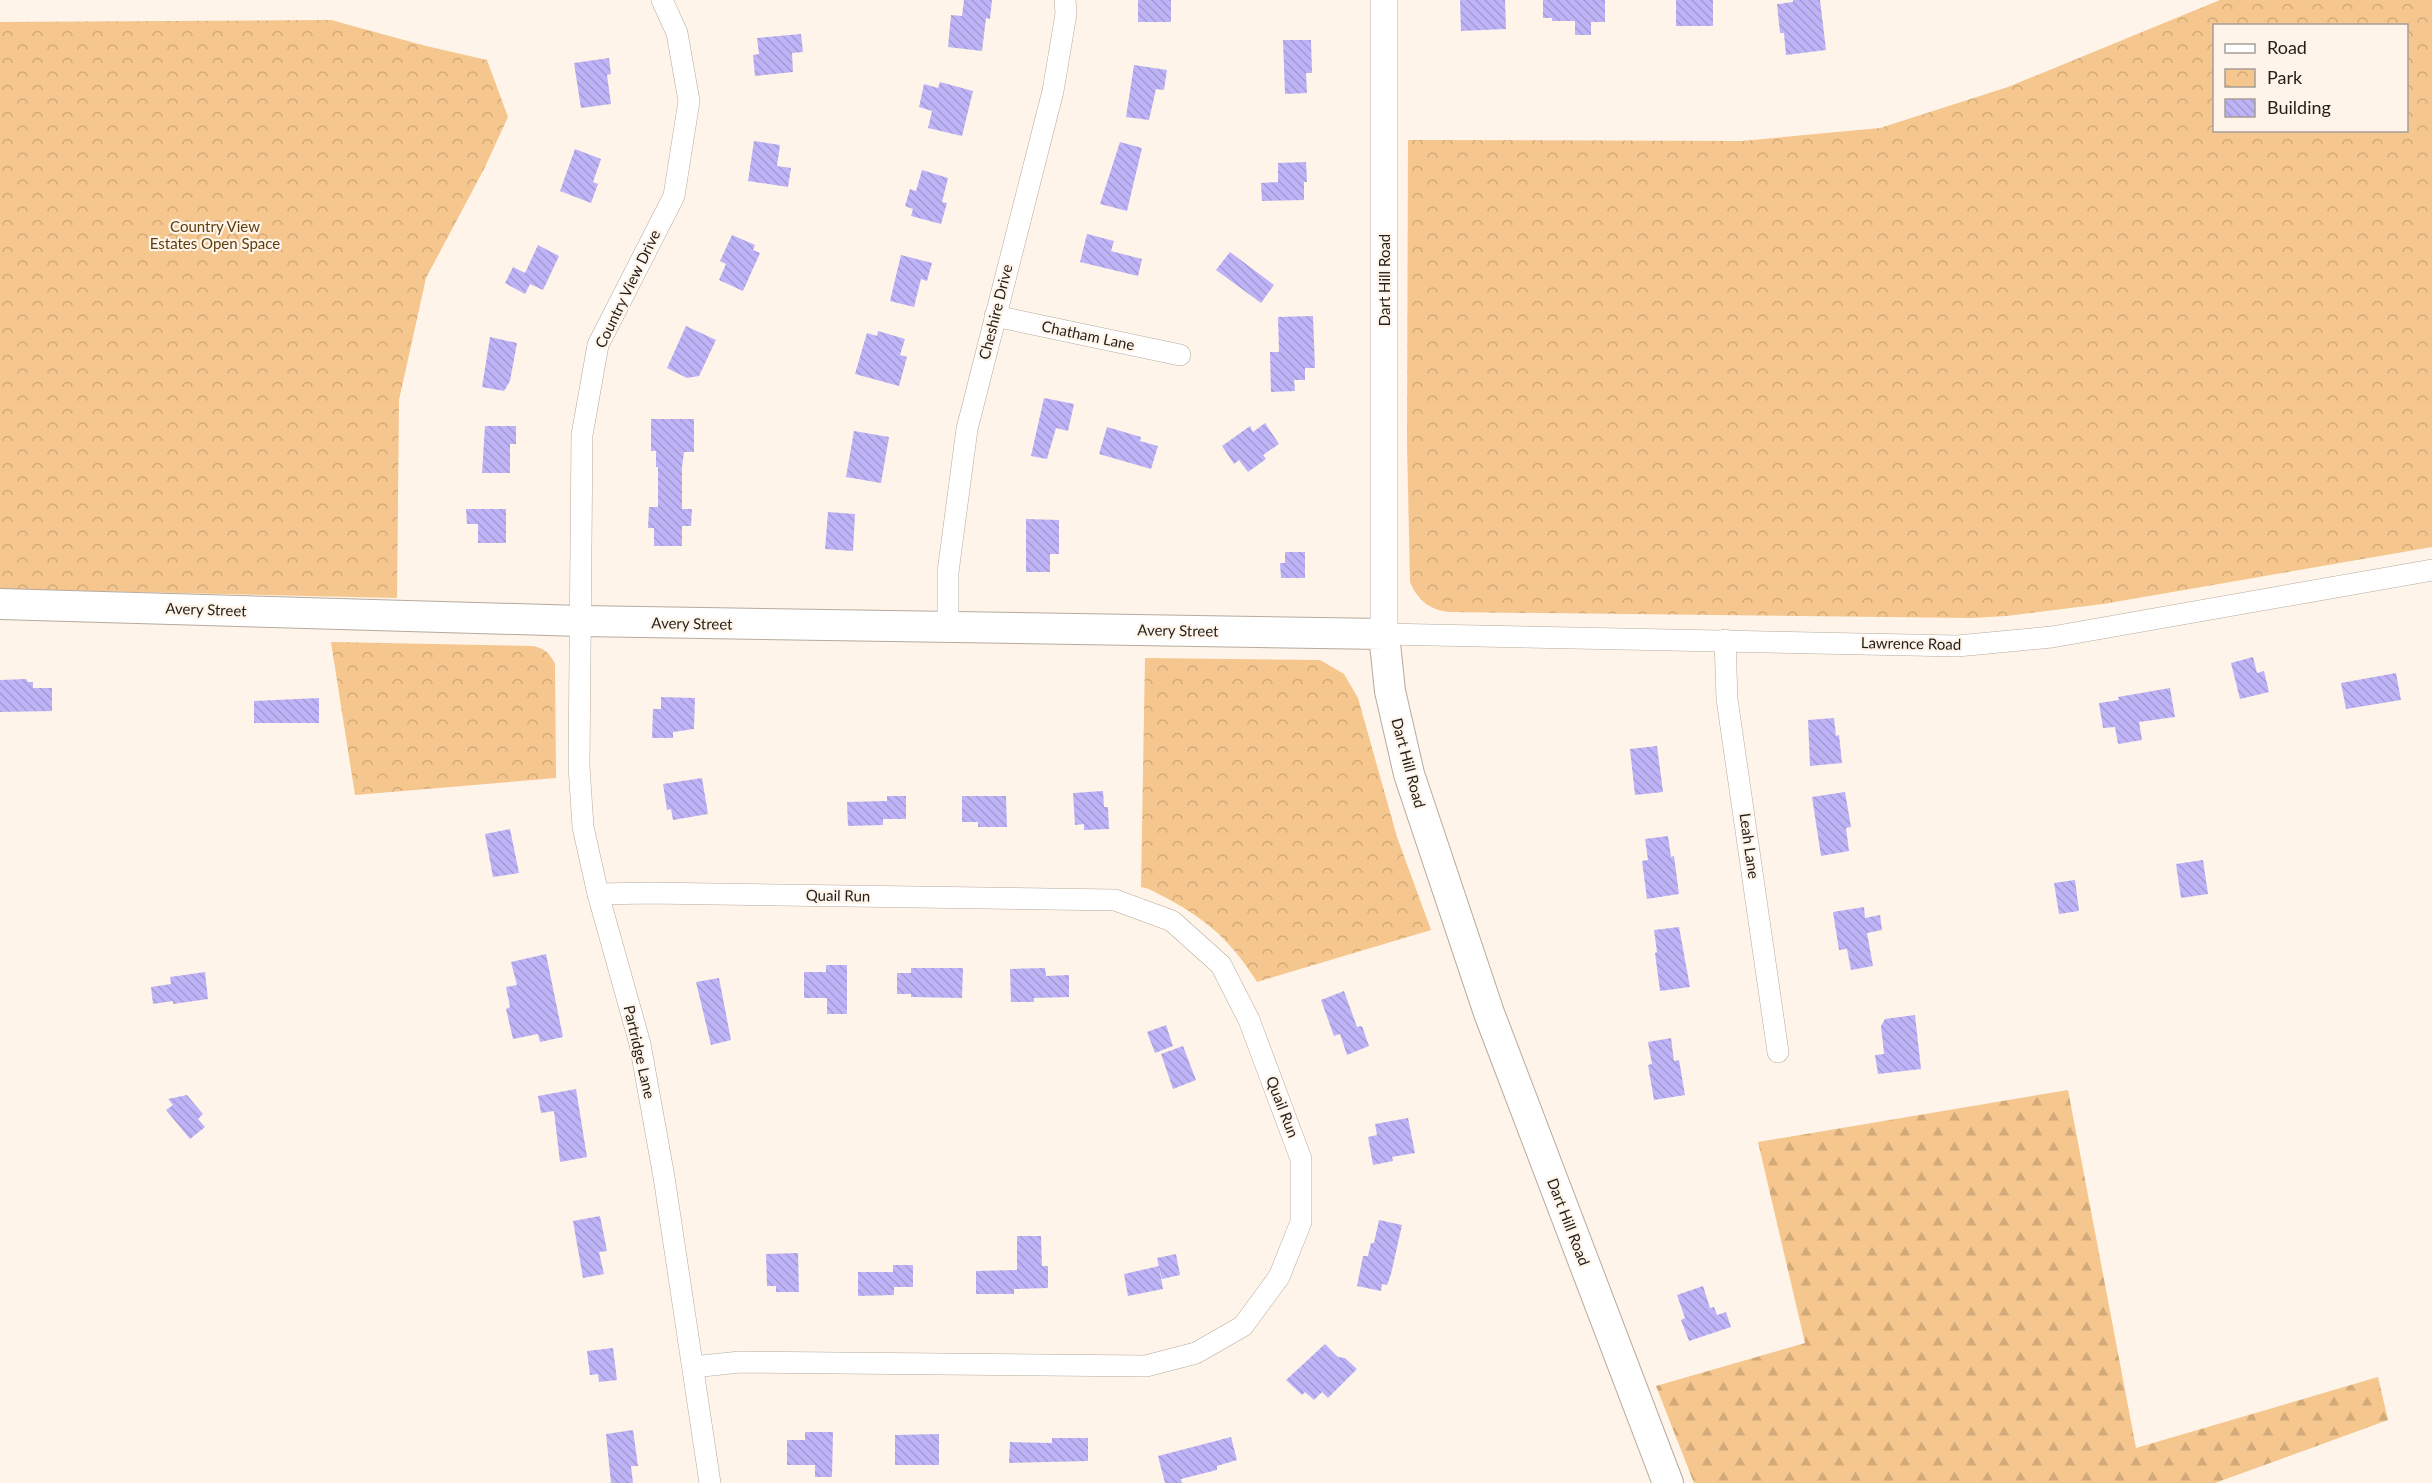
<svg xmlns="http://www.w3.org/2000/svg" width="2432" height="1483" font-family="Lato,sans-serif">
  <style>
    .forest { fill: url(#forest-firs) }
    .park { fill: url(#park-crowns); fill-rule: evenodd }
    .building { fill: url(#building-back-hatch) }
    .lines { fill: none; stroke-linecap: round; stroke-linejoin: round }
    .minor-casing { stroke: #b6aa9d; stroke-width: 22 }
    .tertiary-casing { stroke: #b6aa9d; stroke-width: 28 }
    .secondary-casing { stroke: #b6aa9d; stroke-width: 32 }
    .minor { stroke: #fff; stroke-width: 21 }
    .tertiary { stroke: #fff; stroke-width: 27 }
    .secondary { stroke: #fff; stroke-width: 30 }
    .labels { text-anchor: middle; stroke-width: 4.5; stroke-linejoin: round; paint-order: stroke }
    .park-label { font-size: 15px; fill: #5e3e0e; stroke: #fef4e9 }
    .street-label { font-size: 15px; fill: #221e19; stroke: #fef4e9 }
  </style>
  <defs>
    <pattern id="forest-firs" width="22" height="20" patternUnits="userSpaceOnUse" patternTransform="scale(1.5)"><rect width="22" height="20" fill="#f5c68d"/><path d="M5 1l3.5 6h-7zM16 11l3.5 6h-7z" fill="#d2aa79"/></pattern>
    <pattern id="park-crowns" width="20" height="18" patternUnits="userSpaceOnUse" patternTransform="scale(1.5)"><rect width="20" height="18" fill="#f5c68d"/><path d="M2 6a3 3 0 1 1 6 0M12 15a3 3 0 1 1 6 0" fill="none" stroke="#d2aa79"/></pattern>
    <pattern id="building-back-hatch" width="6" height="6" patternUnits="userSpaceOnUse" patternTransform="scale(1.5)"><rect width="6" height="6" fill="#beb3f7"/><path d="M-1 5l2 2M0 0l6 6M5-1l2 2" fill="none" stroke="#a39ad3"/></pattern>
  </defs>
  <rect width="100%" height="100%" fill="#fef4e9"/>
  <path class="forest" d="M2068,1090L2136,1448L2378,1377L2388,1420L2215,1483H1694L1656,1386L1805,1343L1758,1142Z"/>
  <g class="park">
    <path d="M2220,0H2432V547L2103,604L2006,616L1972,618L1449,612C1429,610 1417,599 1410,582L1407,442L1408,140L1742,141L1880,128L2008,87ZM2214,26H2406V130H2214Z"/>
    <path d="M331,20L426,46L487,60L508,117L484,169L426,278L399,400L397,598L0,589V22Z"/>
    <path d="M331,642L531,646C543,647 550,653 555,664L556,778L355,795Z"/>
    <path d="M1145,658L1320,660L1344,674L1358,698L1397,837L1431,930L1257,982C1227,934 1199,914 1149,889L1141,887Z"/>
  </g>
  <g class="building">
    <path d="M964,0H992L990,19L986,18L982,51L948,47L951,15L962,16Z"/>
    <rect x="1138" y="0" width="33" height="22"/>
    <path d="M1460,0H1505L1506,29L1461,31Z"/>
    <path d="M1543,0H1605V22H1591V35H1575V21H1552V18H1543Z"/>
    <rect x="1676" y="0" width="37" height="26"/>
    <path d="M1793,0H1820L1826,50L1786,55L1784,33H1780L1777,4L1793,2Z"/>
    <path d="M801,34L803,52L792,53L793,72L755,76L753,55L759,54L757,38Z"/>
    <path d="M1283,40H1311L1312,73H1306L1307,93L1285,94Z"/>
    <path d="M609,58L611,74L607,75L611,104L581,108L574,63Z"/>
    <path d="M1134,65L1167,70L1164,90L1156,89L1149,120L1126,117Z"/>
    <path d="M940,82L973,91L962,136L928,128L932,111L919,107L924,84L938,88Z"/>
    <path d="M754,141L780,145L777,166L791,168L788,187L748,181Z"/>
    <path d="M1120,142L1142,148L1127,211L1100,204Z"/>
    <path d="M575,149L601,159L593,182L598,184L591,203L560,191Z"/>
    <path d="M1306,162L1307,182H1304V200L1262,201L1261,183L1278,182V163Z"/>
    <path d="M922,170L948,178L942,202L947,203L941,224L911,216L913,209L905,206L910,189L916,191Z"/>
    <path d="M1087,234L1114,241L1111,251L1142,259L1138,276L1080,262Z"/>
    <path d="M732,235L755,245L753,250L760,253L743,291L719,280L726,264L720,261Z"/>
    <path d="M538,245L559,256L543,290L530,284L525,294L505,283L513,267L525,273Z"/>
    <path d="M1230,252L1274,285L1261,303L1216,270Z"/>
    <path d="M901,255L932,263L927,281L921,279L914,307L890,301Z"/>
    <path d="M1313,316L1315,368H1305V380H1294L1295,391L1271,392L1270,352H1279L1278,317Z"/>
    <path d="M686,326L716,340L699,376L687,378L667,368Z"/>
    <path d="M878,331L905,339L900,355L907,357L899,386L855,374L867,333L877,336Z"/>
    <path d="M490,337L517,343L510,381L504,391L482,387Z"/>
    <path d="M1044,398L1074,404L1068,431L1056,428L1047,459L1031,456Z"/>
    <path d="M651,419H694V452H684L682,467V509H692L691,526H682V546H654V528H648L649,507H658V467H656V451H651Z"/>
    <path d="M1265,423L1279,444L1263,455L1266,459L1248,472L1239,460L1234,464L1222,446L1250,426L1253,432Z"/>
    <path d="M485,426H516V444H510V473H482Z"/>
    <path d="M1107,427L1141,437L1140,441L1158,446L1151,469L1099,454Z"/>
    <path d="M854,431L889,437L881,483L846,477Z"/>
    <path d="M466,509H506V543H478V524H467Z"/>
    <path d="M828,512L855,514L853,551L825,549Z"/>
    <path d="M1026,519L1059,520V554H1050V572H1026Z"/>
    <path d="M1285,552H1305V578H1281L1280,563H1285Z"/>
    <path d="M2253,657L2257,673L2264,671L2269,692L2240,699L2231,663Z"/>
    <path d="M2396,673L2401,700L2346,709L2341,683Z"/>
    <path d="M26,679L28,682H33V688H52V711L0,712V680Z"/>
    <path d="M2170,688L2175,717L2139,722L2142,740L2118,744L2115,727L2103,728L2099,703L2119,700L2118,697Z"/>
    <path d="M661,697L695,698L694,729L673,732V738H652L653,709H661Z"/>
    <path d="M319,698V723H254V701Z"/>
    <path d="M1834,718L1836,736L1839,735L1842,763L1810,766L1808,720Z"/>
    <path d="M1657,746L1663,792L1635,795L1630,749Z"/>
    <path d="M702,778L708,814L673,820L671,809L667,810L663,784Z"/>
    <path d="M1103,791L1104,807H1108L1109,829L1084,830V824L1075,825L1073,793Z"/>
    <path d="M1845,792L1851,827L1846,828L1849,851L1821,856L1812,797Z"/>
    <path d="M887,796H906V819H883V825L848,826L847,802L887,801Z"/>
    <path d="M962,796H1006L1007,827H978V822H962Z"/>
    <path d="M510,829L519,873L493,877L485,834Z"/>
    <path d="M1668,836L1671,857L1674,856L1679,894L1647,899L1642,861L1648,860L1645,839Z"/>
    <path d="M2203,860L2208,894L2181,898L2176,864Z"/>
    <path d="M2075,880L2079,911L2059,914L2054,883Z"/>
    <path d="M1864,907L1865,918L1880,915L1882,930L1867,933L1873,966L1851,970L1847,949L1839,950L1833,912Z"/>
    <path d="M1679,927L1690,987L1660,991L1655,953L1657,952L1654,930Z"/>
    <path d="M546,954L563,1037L540,1042L538,1034L513,1039L506,1009L510,1007L506,987L517,985L511,962Z"/>
    <path d="M826,965H847V1014H827V998H804V972H826Z"/>
    <path d="M911,968H963L962,998L911,997V994H897V973H911Z"/>
    <path d="M1045,968L1046,976L1069,975V997L1034,998V1002H1011L1010,969Z"/>
    <path d="M205,972L208,999L173,1004V1001L153,1004L151,987L171,984L170,977Z"/>
    <path d="M719,978L731,1040L711,1045L696,982Z"/>
    <path d="M1344,991L1357,1027L1362,1026L1369,1046L1347,1055L1340,1034L1334,1036L1321,1000Z"/>
    <path d="M1915,1015L1921,1069L1878,1074L1875,1055L1884,1054L1881,1026L1885,1019Z"/>
    <path d="M1166,1025L1173,1046L1155,1053L1147,1032Z"/>
    <path d="M1671,1038L1674,1061L1679,1060L1685,1095L1654,1100L1648,1065L1652,1064L1648,1042Z"/>
    <path d="M1183,1046L1196,1080L1173,1089L1161,1054Z"/>
    <path d="M576,1089L587,1157L560,1162L554,1111L541,1113L538,1096Z"/>
    <path d="M187,1095L203,1114L198,1119L205,1127L190,1139L166,1110L173,1105L168,1099Z"/>
    <path d="M1408,1118L1415,1153L1392,1157L1393,1161L1373,1165L1368,1137L1377,1135L1375,1124Z"/>
    <path d="M600,1216L607,1251L599,1252L604,1274L583,1278L573,1221Z"/>
    <path d="M1379,1220L1402,1225L1391,1274L1387,1285L1382,1284L1381,1291L1357,1286L1363,1256H1368L1371,1243H1374Z"/>
    <path d="M1017,1236H1041L1042,1266H1048V1288L1014,1289V1294H976V1271L1017,1270Z"/>
    <path d="M798,1253L799,1292H776V1286H767L766,1254Z"/>
    <path d="M1176,1254L1180,1275L1162,1279L1157,1258Z"/>
    <path d="M893,1265H913V1287H894V1295L858,1296V1272H893Z"/>
    <path d="M1159,1266L1163,1289L1128,1296L1124,1274Z"/>
    <path d="M1703,1286L1710,1308L1714,1307L1717,1315L1726,1312L1731,1327L1689,1341L1681,1320L1685,1318L1677,1295Z"/>
    <path d="M1325,1344L1338,1357L1345,1358L1357,1369L1328,1398L1322,1392L1314,1400L1305,1392L1302,1395L1286,1380Z"/>
    <path d="M613,1348L617,1380L599,1382L598,1374L590,1375L587,1351Z"/>
    <path d="M633,1430L638,1466H631L633,1483H611L606,1434Z"/>
    <path d="M805,1432H833L832,1477H815V1465H787V1440H805Z"/>
    <path d="M939,1434V1465H895V1435Z"/>
    <path d="M1231,1437L1237,1460L1217,1466V1470L1181,1479L1182,1483H1165L1158,1456Z"/>
    <path d="M1052,1438H1088V1461L1009,1463L1010,1442L1052,1443Z"/>
  </g>
  <g class="lines">
    <defs>
      <g id="minor">
        <path d="M662,0L677,33L689,101L674,196L598,345L582,435L579,766L583,827L598,894L640,1044L664,1177L710,1483"/>
        <path d="M995,316L1180,355"/>
        <path d="M948,628V572L967,429L1053,91L1066,14L1065,0"/>
        <path d="M1384,634L1957,646L2052,637L2432,570"/>
        <path d="M1725,640L1727,699L1778,1052"/>
        <path d="M598,894L650,893L1115,900L1172,921L1221,965L1249,1020L1301,1159V1222L1279,1277L1243,1326L1196,1353L1146,1366L740,1362L693,1367"/>
      </g>
      <path id="tertiary" d="M1384,0V634"/>
      <path id="secondary" d="M0,604L581,621L1384,634L1390,691L1409,774L1489,1013L1668,1483"/>
    </defs>
    <use href="#minor" class="minor-casing"/>
    <use href="#tertiary" class="tertiary-casing"/>
    <use href="#secondary" class="secondary-casing"/>
    <use href="#minor" class="minor"/>
    <use href="#tertiary" class="tertiary"/>
    <use href="#secondary" class="secondary"/>
  </g>
  <g class="labels">
    <g class="park-label">
      <text x="215" y="232">Country View<tspan x="215" dy="17">Estates Open Space</tspan></text>
    </g>
    <g class="street-label">
      <text transform="translate(1385 280) rotate(-90)" y="5">Dart Hill Road</text>
      <text transform="translate(628 289) rotate(-64)" y="5">Country View Drive</text>
      <text transform="translate(996 312) rotate(-76)" y="5">Cheshire Drive</text>
      <text transform="translate(1088 336) rotate(12)" y="5">Chatham Lane</text>
      <text transform="translate(206 610) rotate(2)" y="5">Avery Street</text>
      <text transform="translate(692 624) rotate(1)" y="5">Avery Street</text>
      <text transform="translate(1178 631) rotate(1)" y="5">Avery Street</text>
      <text transform="translate(1911 644) rotate(1)" y="5">Lawrence Road</text>
      <text transform="translate(1408 763) rotate(75)" y="5">Dart Hill Road</text>
      <text transform="translate(1749 846) rotate(82)" y="5">Leah Lane</text>
      <text transform="translate(838 896) rotate(1)" y="5">Quail Run</text>
      <text transform="translate(639 1052) rotate(77)" y="5">Partridge Lane</text>
      <text transform="translate(1282 1107) rotate(69)" y="5">Quail Run</text>
      <text transform="translate(1568 1222) rotate(69)" y="5">Dart Hill Road</text>
    </g>
  </g>
  <rect x="2213" y="24" width="195" height="108" fill="#fef4e9" stroke="#a69e96" stroke-width="1.5"/>
  <rect x="2225" y="44" width="30" height="9" fill="#ffffff" stroke="#a69e96" stroke-width="1.5"/>
  <text x="2267" y="54" font-size="18" fill="#221e19">Road</text>
  <rect x="2225" y="69" width="30" height="18" fill="url(#park-crowns)" stroke="#a69e96" stroke-width="1.5"/>
  <text x="2267" y="84" font-size="18" fill="#221e19">Park</text>
  <rect x="2225" y="99" width="30" height="18" fill="url(#building-back-hatch)" stroke="#a69e96" stroke-width="1.5"/>
  <text x="2267" y="114" font-size="18" fill="#221e19">Building</text>
</svg>
